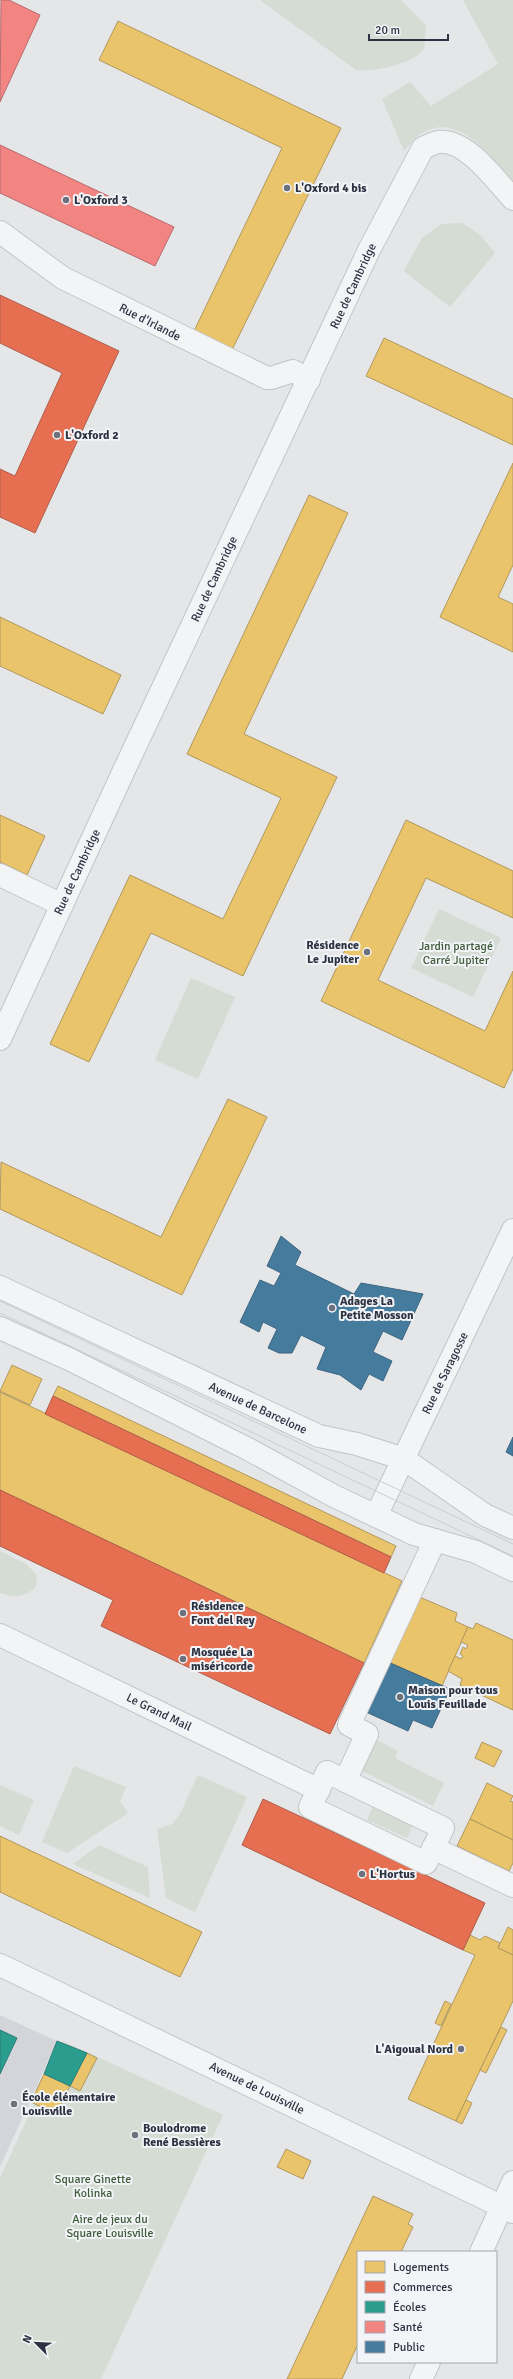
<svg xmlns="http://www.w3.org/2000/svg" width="513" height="2379" font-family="Signika,sans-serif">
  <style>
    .built { fill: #d3d5db }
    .green { fill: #d4dcd4 }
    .homes { fill: #e9c46a; stroke: #b0985e }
    .shops { fill: #e76f51; stroke: #af5d4c }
    .schools { fill: #2a9d8f; stroke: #2b7d78 }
    .health { fill: #f28482; stroke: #b76b6e }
    .public { fill: #457b9d; stroke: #3e6581 }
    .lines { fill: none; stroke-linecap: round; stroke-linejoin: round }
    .street-casing { stroke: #c2c4c6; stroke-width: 24 }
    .street { stroke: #f3f4f5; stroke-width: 22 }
    .tram { stroke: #cccdd0; stroke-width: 1 }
    .poi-dot { fill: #6c717b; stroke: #f2f4f7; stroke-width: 1.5 }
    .labels { text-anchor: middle; stroke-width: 4; stroke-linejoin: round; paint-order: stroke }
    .poi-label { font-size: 12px; font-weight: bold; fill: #2c3241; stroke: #f2f4f7; text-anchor: start }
    .street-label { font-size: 12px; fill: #2c3241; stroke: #f2f4f7 }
    .park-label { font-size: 12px; fill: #3e5b3a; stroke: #f2f4f7 }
  </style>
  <rect width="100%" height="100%" fill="#e4e6e8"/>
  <path class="built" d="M0,2015L57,2041L0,2167Z"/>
  <g class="green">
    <path d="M260,0H401L426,26C425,33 426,42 424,48C417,63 371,73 356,70Z"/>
    <path d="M463,0H513V183C491,158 458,108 419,135C414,139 409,146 404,151L382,99L410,82L431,106L498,64Z"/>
    <path d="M462,223L480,235L495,253L450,307L404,271L422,238L441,224Z"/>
    <path d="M439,909L501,938L473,997L411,968Z"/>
    <path d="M191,978L235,997L198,1079L155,1060Z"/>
    <path d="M0,1551L26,1564L37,1575L36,1587C24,1597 16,1598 0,1593Z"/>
    <path d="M373,1738L398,1751L395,1758L444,1783L433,1806L358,1769Z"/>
    <path d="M74,1766L126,1787L120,1801L128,1813L67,1853L42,1842Z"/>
    <path d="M198,1775L247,1797L195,1912L166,1898L157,1829L172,1824L180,1814Z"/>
    <path d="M0,1785L34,1800L19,1835L0,1826Z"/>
    <path d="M374,1804L414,1822L407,1838L367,1820Z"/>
    <path d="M99,1845L148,1867L150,1898L73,1864Z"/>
    <path d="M63,2041L223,2115L101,2379H0V2178Z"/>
  </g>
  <g class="homes">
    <path d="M118,21L341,128L232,350L194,331L282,148L99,60Z"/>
    <path d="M384,338L513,399V445L366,376Z"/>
    <path d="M513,463V565L498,597L513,604V652L440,617Z"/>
    <path d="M309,495L348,513L244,734L337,777L243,976L151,933L89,1062L50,1044L130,875L223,919L281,798L187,754Z"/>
    <path d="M0,617L121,675L103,714L0,666Z"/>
    <path d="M0,815L45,836L27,875L0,862Z"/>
    <path d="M406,820L513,871V918L426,878L378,980L485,1031L513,971V1069L504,1088L321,1001Z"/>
    <path d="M228,1099L267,1117L182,1295L0,1209L1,1162L161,1237Z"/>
    <path d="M12,1365L42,1379L30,1405L0,1391Z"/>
    <path d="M58,1386L396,1546L391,1557L53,1396Z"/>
    <path d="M0,1392L402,1581L364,1663L0,1490Z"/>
    <path d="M417,1596L457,1613L455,1621L468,1627L442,1686L388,1662Z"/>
    <path d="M476,1623L513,1640V1710L460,1685L462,1679L448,1671L455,1656L461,1659L463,1656L460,1654L463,1647L466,1649L468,1645L461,1642L468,1627L473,1629Z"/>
    <path d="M482,1742L502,1751L494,1767L475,1758Z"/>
    <path d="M487,1783L513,1796L510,1801L513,1802V1840L470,1819Z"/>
    <path d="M470,1819L513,1840V1863L509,1871L457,1846Z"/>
    <path d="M0,1836L202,1932L180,1977L0,1892Z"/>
    <path d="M508,1927L513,1930V1955L498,1948Z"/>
    <path d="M470,1935L480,1940L485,1936L500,1943L498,1948L513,1955V2001L456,2121L408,2099L475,1955L463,1950Z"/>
    <path d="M445,2001L451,2004L441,2026L435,2023Z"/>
    <path d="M501,2027L507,2030L486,2073L480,2070Z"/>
    <path d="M87,2053L97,2058L80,2091L70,2086Z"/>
    <path d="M44,2074L70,2086L56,2114L31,2102Z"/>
    <path d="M466,2100L472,2103L462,2124L456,2121Z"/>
    <path d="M286,2149L311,2161L303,2179L277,2167Z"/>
    <path d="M373,2196L413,2214L408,2224L413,2227L401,2252H358V2344L342,2379H287Z"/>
  </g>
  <g class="shops">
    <path d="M0,295L119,351L35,533L0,517V469L15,476L62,373L0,343Z"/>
    <path d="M53,1396L391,1557L384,1573L45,1414Z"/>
    <path d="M0,1490L364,1663L330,1734L101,1626L113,1600L0,1546Z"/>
    <path d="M263,1799L485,1903L463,1950L242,1845Z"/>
  </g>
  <g class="schools">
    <path d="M0,2030L17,2038L0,2074Z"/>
    <path d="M57,2041L87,2053L70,2086L44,2074Z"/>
  </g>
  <g class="health">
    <path d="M1,0H9L40,15L0,102Z"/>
    <path d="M0,145L174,227L155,266L0,193Z"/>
  </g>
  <g class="public">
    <path d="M281,1236L301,1252L295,1265L354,1294L361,1283L423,1294L402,1340L383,1331L373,1352L392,1361L383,1381L369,1374L361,1390L340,1375L317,1369L326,1347L301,1335L292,1353H279L268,1348L277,1329L263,1322L259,1332L240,1322L260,1280L274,1286L281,1273L267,1266Z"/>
    <path d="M513,1437V1456L506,1452Z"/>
    <path d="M388,1662L450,1689L432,1728L413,1720L408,1731L366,1712Z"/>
  </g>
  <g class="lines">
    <defs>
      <g id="street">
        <path d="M0,232L63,278L267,378H271L293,371L309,380"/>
        <path d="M0,875L62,905"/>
        <path d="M0,1039L126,766L369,250L423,148C428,146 433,143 438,142C466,138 496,181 513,199"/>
        <path d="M0,1287L319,1436L357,1444L404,1459L485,1515L513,1528"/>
        <path d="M0,1328L71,1360L248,1449L334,1496L414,1534L476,1552L513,1570"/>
        <path d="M376,1516L513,1230"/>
        <path d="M0,1635L319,1790"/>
        <path d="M327,1772L443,1828L426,1863L310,1807Z"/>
        <path d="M345,1781L367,1734L349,1725L435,1540"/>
        <path d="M433,1848L513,1886"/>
        <path d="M0,1965L513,2212"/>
        <path d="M481,2252L513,2182"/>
        <path d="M421,2379L429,2362"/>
      </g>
    </defs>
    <use href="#street" class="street-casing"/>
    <use href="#street" class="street"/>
    <g class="tram">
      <path d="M0,1301L513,1544"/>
      <path d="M0,1313L513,1556"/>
    </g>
  </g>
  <g class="poi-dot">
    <circle cx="287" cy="188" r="4"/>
    <circle cx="66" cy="200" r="4"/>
    <circle cx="57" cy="435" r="4"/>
    <circle cx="367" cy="952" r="4"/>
    <circle cx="332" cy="1308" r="4"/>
    <circle cx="183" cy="1613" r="4"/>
    <circle cx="183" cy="1659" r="4"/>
    <circle cx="400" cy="1697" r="4"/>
    <circle cx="362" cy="1874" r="4"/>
    <circle cx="461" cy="2049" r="4"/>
    <circle cx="14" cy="2104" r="4"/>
    <circle cx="135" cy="2135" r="4"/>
  </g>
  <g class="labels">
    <g class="poi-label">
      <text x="295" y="192">L'Oxford 4 bis</text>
      <text x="74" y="204">L'Oxford 3</text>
      <text x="65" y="439">L'Oxford 2</text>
      <text x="359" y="949" text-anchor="end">Résidence<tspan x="359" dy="14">Le Jupiter</tspan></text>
      <text x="340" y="1305">Adages La<tspan x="340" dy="14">Petite Mosson</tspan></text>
      <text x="191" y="1610">Résidence<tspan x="191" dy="14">Font del Rey</tspan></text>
      <text x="191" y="1656">Mosquée La<tspan x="191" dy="14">miséricorde</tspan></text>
      <text x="408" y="1694">Maison pour tous<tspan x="408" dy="14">Louis Feuillade</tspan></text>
      <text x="370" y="1878">L'Hortus</text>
      <text x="453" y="2053" text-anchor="end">L'Aigoual Nord</text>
      <text x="22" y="2101">École élémentaire<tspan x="22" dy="14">Louisville</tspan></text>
      <text x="143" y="2132">Boulodrome<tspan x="143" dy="14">René Bessières</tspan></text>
    </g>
    <g class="street-label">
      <text transform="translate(353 286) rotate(-65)" y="4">Rue de Cambridge</text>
      <text transform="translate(150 322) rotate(27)" y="4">Rue d'Irlande</text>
      <text transform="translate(214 579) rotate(-65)" y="4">Rue de Cambridge</text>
      <text transform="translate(77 872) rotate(-65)" y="4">Rue de Cambridge</text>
      <text transform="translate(445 1373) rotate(-64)" y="4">Rue de Saragosse</text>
      <text transform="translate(258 1408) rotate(25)" y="4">Avenue de Barcelone</text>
      <text transform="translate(159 1712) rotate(26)" y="4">Le Grand Mail</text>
      <text transform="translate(257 2088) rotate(26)" y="4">Avenue de Louisville</text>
    </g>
    <g class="park-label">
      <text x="456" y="950">Jardin partagé<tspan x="456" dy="14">Carré Jupiter</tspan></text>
      <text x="93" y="2183">Square Ginette<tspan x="93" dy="14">Kolinka</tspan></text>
      <text x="110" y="2223">Aire de jeux du<tspan x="110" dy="14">Square Louisville</tspan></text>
    </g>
  </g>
  <rect x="357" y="2251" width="140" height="112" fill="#f2f4f7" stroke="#a3a6ae"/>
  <rect x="365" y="2261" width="20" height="12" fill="#e9c46a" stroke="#a3a6ae"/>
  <text x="393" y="2271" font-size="12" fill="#2c3241">Logements</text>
  <rect x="365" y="2281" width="20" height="12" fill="#e76f51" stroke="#a3a6ae"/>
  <text x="393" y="2291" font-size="12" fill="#2c3241">Commerces</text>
  <rect x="365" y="2301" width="20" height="12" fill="#2a9d8f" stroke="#a3a6ae"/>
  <text x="393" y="2311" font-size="12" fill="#2c3241">Écoles</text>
  <rect x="365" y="2321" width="20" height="12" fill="#f28482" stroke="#a3a6ae"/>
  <text x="393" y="2331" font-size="12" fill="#2c3241">Santé</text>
  <rect x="365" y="2341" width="20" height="12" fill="#457b9d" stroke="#a3a6ae"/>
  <text x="393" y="2351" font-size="12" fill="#2c3241">Public</text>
  <g transform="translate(36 2343) rotate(294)" stroke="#f2f4f7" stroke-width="3" paint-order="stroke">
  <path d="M0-3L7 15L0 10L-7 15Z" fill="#2c3241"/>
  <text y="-6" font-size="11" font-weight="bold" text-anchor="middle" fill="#2c3241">N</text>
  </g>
  <path d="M369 34v6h79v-6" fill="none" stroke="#2c3241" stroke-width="2"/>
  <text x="375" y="34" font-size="12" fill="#2c3241" stroke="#f2f4f7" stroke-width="3" paint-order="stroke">20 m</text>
</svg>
